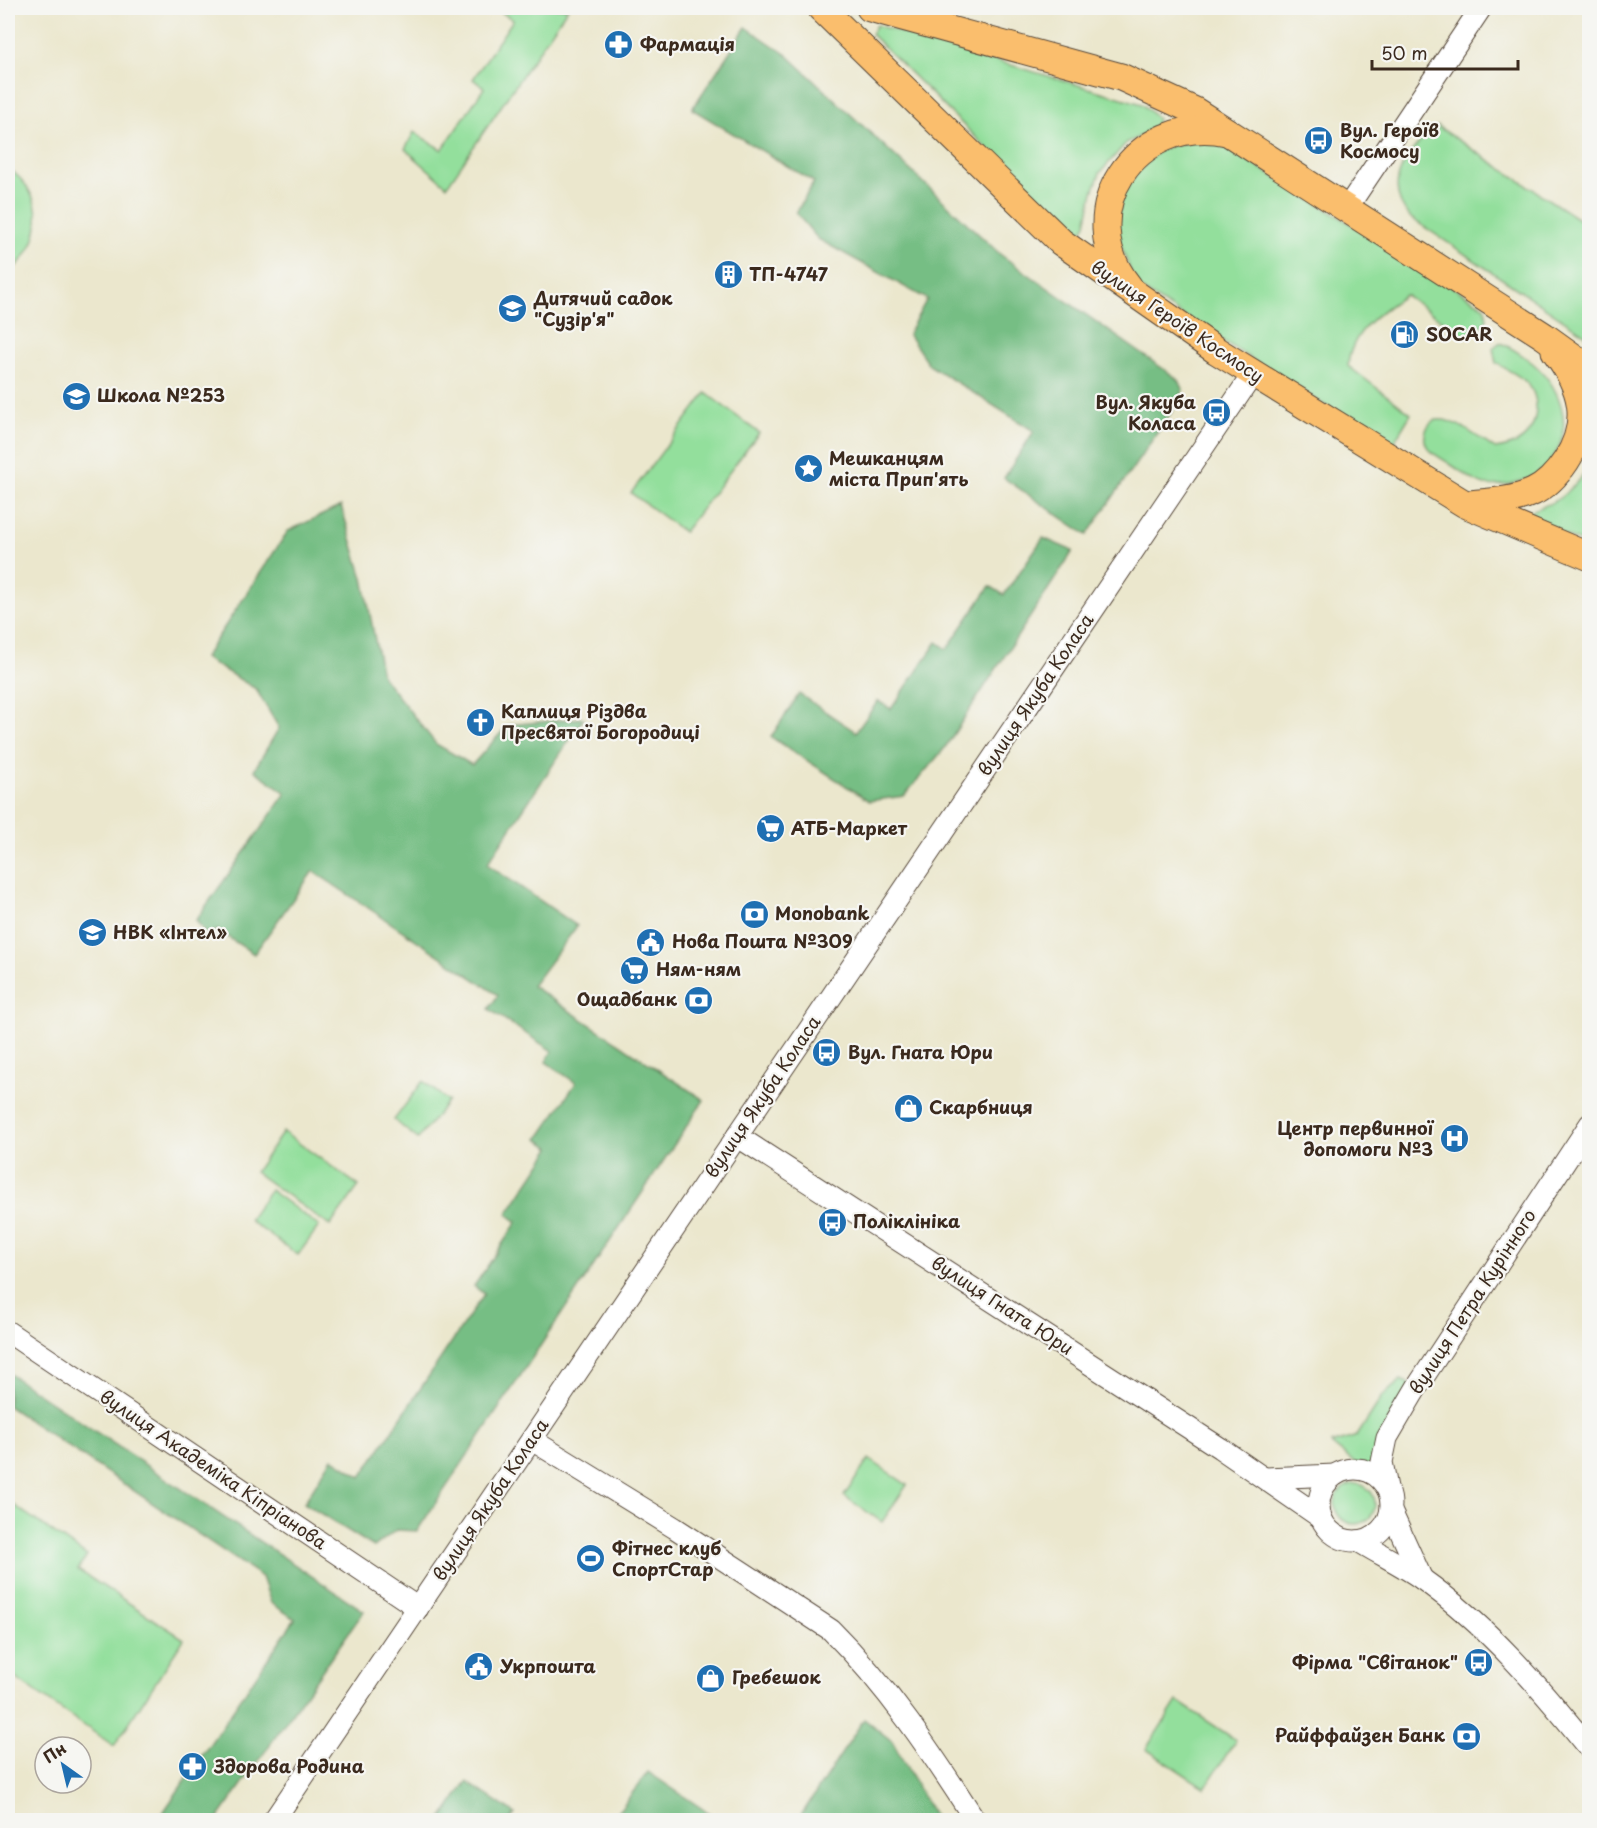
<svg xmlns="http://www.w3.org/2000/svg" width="1597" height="1828" font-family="'Playpen Sans',sans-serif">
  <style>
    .green { fill: #93df9c; stroke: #67845d; stroke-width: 1.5 }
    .forest { fill: #76be84; stroke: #587451; stroke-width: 1.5 }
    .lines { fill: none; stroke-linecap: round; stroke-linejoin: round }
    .minor-casing { stroke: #554638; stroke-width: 23 }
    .major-casing { stroke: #554638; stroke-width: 29 }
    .minor { stroke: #fff; stroke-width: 21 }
    .major { stroke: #fabe6d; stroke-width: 27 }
    .labels { text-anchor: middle; stroke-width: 4.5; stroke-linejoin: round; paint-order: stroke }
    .poi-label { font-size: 18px; font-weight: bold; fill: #3b2a1e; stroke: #f6f6f2; text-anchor: start }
    .street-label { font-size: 18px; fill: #3b2a1e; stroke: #f6f6f2 }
  </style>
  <rect width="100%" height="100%" fill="#f6f6f2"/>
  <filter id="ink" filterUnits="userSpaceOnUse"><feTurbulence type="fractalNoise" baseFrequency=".0167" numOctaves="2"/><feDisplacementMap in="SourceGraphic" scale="12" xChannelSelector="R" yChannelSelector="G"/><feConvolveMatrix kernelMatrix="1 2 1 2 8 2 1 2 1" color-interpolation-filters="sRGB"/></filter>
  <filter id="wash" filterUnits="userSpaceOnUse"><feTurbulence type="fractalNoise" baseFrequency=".008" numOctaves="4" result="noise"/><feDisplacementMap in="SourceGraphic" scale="24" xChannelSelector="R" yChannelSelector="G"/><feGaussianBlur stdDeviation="1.35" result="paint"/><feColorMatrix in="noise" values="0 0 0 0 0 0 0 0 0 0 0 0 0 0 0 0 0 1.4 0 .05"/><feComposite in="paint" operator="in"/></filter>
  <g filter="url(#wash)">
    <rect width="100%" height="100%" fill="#ebe7cd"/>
    <g class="green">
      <path d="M495,8H568L447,186L405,149L414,132L442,150L484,88L473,79L513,20Z"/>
      <path d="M876,25L1142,104L1158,119L1154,127L1145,134L1126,143L1100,173L1093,192L1086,224L1078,238L871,34Z"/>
      <path d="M1437,126L1589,226V337L1411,218C1379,185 1409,149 1437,126Z"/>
      <path d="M1210,137L1485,307L1487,320L1477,331L1465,336L1405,295C1379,312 1350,333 1348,366L1411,414L1391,447L1136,286L1115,229L1124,186L1160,149Z"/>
      <path d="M8,168C48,196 46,245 8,273Z"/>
      <path d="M1499,343C1509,345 1517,352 1526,358C1561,383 1578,429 1548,464C1540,473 1529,480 1517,482C1507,485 1496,486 1485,485C1474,483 1460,470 1450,464C1440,457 1422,450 1425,435C1431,398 1480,439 1495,449C1503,448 1510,447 1518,442C1537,431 1542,401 1528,384C1520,375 1505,369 1496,363L1493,348Z"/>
      <path d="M706,393L759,433L684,532L631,493Z"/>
      <path d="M1589,467V546L1518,515C1555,504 1565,499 1589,467Z"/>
      <path d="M423,1081L448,1101L418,1139L394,1120Z"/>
      <path d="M283,1132L359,1186L330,1226L255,1172Z"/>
      <path d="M270,1190L319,1226L298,1255L249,1220Z"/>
      <path d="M1401,1380L1414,1386L1380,1475L1369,1469L1357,1465L1331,1444L1357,1436L1382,1397Z"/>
      <path d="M869,1459L907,1485L882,1522L844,1496Z"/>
      <circle cx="1355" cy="1504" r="20"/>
      <path d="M8,1501L87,1556L78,1570L184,1639L114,1746L8,1673Z"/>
      <path d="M1177,1701L1236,1740L1205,1788L1146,1749Z"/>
    </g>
    <g class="forest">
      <path d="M746,27L787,55L1001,255L1179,380L1183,389L1181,398L1087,535L1004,478L1034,431L929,365L908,334L927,299L818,239L796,213L814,182L692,109Z"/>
      <path d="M341,506L363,578L382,676L436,744L472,765L508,725L584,718L487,864L577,926L532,986L704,1100L417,1531L396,1530L374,1547L304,1503L332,1458L361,1477L484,1294L474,1286L517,1222L507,1214L551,1148L538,1139L576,1083L546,1062L552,1051L489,1009L498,995L313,871L254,954L217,930L207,936L196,920L286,793L254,770L279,728L256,689L204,658L288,531Z"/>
      <path d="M1043,538L1073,551L944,749L904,796L869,801L771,737L799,694L856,732L878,701L891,709L937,642L947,649L990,586L1004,595Z"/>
      <path d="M8,1373L364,1611L217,1820H158L295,1619L271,1603L262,1577L8,1406Z"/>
      <path d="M864,1719L892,1741L936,1820H798Z"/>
      <path d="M648,1772L719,1820H612Z"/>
      <path d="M467,1782L515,1814L510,1820H441Z"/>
    </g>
  </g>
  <g filter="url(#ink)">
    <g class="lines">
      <defs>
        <g id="minor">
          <path d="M1347,208L1481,8"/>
          <path d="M737,1136L1220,1448L1320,1517"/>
          <path d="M8,1332L418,1608"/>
          <path d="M532,1440L675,1528L831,1630C888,1687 932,1753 975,1820"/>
          <circle cx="1355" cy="1505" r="36"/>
          <path d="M1266,1478L1335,1475"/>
          <path d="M1387,1488L1382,1462L1387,1438L1417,1387L1590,1124"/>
          <path d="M1391,1511L1422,1579"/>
          <path d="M1358,1541C1379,1554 1402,1565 1422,1579C1487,1625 1540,1687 1590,1749"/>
          <path d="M274,1820L1253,374"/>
        </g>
        <g id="major">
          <path d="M821,8L1061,242L1217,351L1465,504L1590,557"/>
          <path d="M870,8L1121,77L1195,111L1544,336L1590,369"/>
          <path d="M1129,287C1069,213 1135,113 1227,132"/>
          <path d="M1469,504C1490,502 1513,501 1533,492C1546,486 1558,473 1566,461C1592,421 1582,387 1555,351"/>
        </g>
      </defs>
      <use href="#minor" class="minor-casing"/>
      <use href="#major" class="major-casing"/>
      <use href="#minor" class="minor"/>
      <use href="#major" class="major"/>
    </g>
  </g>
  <defs>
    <symbol id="pharmacy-disc" viewBox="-11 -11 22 22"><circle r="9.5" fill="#1f6fb2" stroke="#f6f6f2"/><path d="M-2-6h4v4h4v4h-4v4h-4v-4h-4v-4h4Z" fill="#fff"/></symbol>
    <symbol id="bus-disc" viewBox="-11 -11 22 22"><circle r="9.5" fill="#1f6fb2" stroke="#f6f6f2"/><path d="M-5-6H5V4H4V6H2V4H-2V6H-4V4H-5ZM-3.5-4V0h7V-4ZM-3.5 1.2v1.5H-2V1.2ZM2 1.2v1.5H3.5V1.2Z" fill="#fff"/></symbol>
    <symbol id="building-disc" viewBox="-11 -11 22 22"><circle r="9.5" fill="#1f6fb2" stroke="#f6f6f2"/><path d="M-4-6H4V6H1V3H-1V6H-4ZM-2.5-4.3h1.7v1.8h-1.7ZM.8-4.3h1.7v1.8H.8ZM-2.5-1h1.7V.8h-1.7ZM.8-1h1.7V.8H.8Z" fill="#fff"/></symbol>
    <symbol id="school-disc" viewBox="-11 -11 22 22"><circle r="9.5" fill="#1f6fb2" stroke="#f6f6f2"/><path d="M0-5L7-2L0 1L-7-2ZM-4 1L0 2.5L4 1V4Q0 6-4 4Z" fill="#fff"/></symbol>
    <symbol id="fuel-disc" viewBox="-11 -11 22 22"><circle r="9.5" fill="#1f6fb2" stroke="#f6f6f2"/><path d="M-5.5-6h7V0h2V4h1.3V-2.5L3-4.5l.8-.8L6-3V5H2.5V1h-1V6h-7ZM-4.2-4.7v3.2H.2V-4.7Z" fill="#fff"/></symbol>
    <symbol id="sight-disc" viewBox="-11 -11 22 22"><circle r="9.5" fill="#1f6fb2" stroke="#f6f6f2"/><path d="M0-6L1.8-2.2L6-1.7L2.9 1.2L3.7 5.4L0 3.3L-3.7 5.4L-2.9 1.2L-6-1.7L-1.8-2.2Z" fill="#fff"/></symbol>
    <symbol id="church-disc" viewBox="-11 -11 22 22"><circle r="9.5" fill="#1f6fb2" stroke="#f6f6f2"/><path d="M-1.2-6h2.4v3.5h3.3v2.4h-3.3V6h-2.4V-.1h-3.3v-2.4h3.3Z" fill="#fff"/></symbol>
    <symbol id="supermarket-disc" viewBox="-11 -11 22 22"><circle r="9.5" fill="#1f6fb2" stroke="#f6f6f2"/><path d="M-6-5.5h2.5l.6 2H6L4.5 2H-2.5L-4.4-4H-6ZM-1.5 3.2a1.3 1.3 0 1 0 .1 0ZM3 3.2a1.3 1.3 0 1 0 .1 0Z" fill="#fff"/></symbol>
    <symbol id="bank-disc" viewBox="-11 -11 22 22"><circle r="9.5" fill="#1f6fb2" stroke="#f6f6f2"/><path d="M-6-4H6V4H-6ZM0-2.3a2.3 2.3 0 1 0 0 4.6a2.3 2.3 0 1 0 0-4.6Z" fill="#fff"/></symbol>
    <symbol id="civic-disc" viewBox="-11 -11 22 22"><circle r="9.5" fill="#1f6fb2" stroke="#f6f6f2"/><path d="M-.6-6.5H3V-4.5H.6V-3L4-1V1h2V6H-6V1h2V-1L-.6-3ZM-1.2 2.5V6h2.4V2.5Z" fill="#fff"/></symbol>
    <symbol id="shop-disc" viewBox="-11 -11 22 22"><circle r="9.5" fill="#1f6fb2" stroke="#f6f6f2"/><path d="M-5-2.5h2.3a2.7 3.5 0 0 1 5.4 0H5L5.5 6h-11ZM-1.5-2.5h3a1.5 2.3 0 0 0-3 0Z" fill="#fff"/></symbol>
    <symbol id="hospital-disc" viewBox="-11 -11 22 22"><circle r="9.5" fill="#1f6fb2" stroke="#f6f6f2"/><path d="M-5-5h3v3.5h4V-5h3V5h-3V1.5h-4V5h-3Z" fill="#fff"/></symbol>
    <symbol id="stadium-disc" viewBox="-11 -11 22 22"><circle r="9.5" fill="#1f6fb2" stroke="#f6f6f2"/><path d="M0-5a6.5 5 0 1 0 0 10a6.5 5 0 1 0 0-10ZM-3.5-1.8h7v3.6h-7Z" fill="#fff"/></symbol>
  </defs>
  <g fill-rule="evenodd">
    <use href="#pharmacy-disc" x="602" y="28" width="33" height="33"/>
    <use href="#bus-disc" x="1302" y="124" width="33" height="33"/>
    <use href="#building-disc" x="712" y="258" width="33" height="33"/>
    <use href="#school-disc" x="496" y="292" width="33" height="33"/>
    <use href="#fuel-disc" x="1388" y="318" width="33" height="33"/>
    <use href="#school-disc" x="60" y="380" width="33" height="33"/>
    <use href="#bus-disc" x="1200" y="396" width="33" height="33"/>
    <use href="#sight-disc" x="792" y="452" width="33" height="33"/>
    <use href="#church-disc" x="464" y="706" width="33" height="33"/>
    <use href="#supermarket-disc" x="754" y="812" width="33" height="33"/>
    <use href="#bank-disc" x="738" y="898" width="33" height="33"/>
    <use href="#school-disc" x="76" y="916" width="33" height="33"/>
    <use href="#civic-disc" x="634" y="926" width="33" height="33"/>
    <use href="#supermarket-disc" x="618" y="954" width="33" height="33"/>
    <use href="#bank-disc" x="682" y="984" width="33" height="33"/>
    <use href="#bus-disc" x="810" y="1036" width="33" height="33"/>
    <use href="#shop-disc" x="892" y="1092" width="33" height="33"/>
    <use href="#hospital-disc" x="1438" y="1122" width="33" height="33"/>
    <use href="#bus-disc" x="816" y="1206" width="33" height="33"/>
    <use href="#stadium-disc" x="574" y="1542" width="33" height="33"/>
    <use href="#bus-disc" x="1462" y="1646" width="33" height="33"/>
    <use href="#civic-disc" x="462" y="1650" width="33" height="33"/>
    <use href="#shop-disc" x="694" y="1662" width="33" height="33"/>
    <use href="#bank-disc" x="1450" y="1720" width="33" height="33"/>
    <use href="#pharmacy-disc" x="176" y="1750" width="33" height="33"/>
  </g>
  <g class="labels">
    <g class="poi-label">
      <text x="640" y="51">Фармація</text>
      <text x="1340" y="137">Вул. Героїв<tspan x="1340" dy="21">Космосу</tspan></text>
      <text x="749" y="281">ТП-4747</text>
      <text x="534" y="305">Дитячий садок<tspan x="534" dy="21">"Сузір'я"</tspan></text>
      <text x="1426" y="341">SOCAR</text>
      <text x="97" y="402">Школа №253</text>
      <text x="1196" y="409" text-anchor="end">Вул. Якуба<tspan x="1196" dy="21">Коласа</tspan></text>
      <text x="829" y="465">Мешканцям<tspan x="829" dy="21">міста Прип'ять</tspan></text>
      <text x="501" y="718">Каплиця Різдва<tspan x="501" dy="21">Пресвятої Богородиці</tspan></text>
      <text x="791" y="835">АТБ-Маркет</text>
      <text x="775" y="920">Monobank</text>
      <text x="113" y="939">НВК «Інтел»</text>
      <text x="672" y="948">Нова Пошта №309</text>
      <text x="656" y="976">Ням-ням</text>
      <text x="677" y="1006" text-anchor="end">Ощадбанк</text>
      <text x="848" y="1059">Вул. Гната Юри</text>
      <text x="929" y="1114">Скарбниця</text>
      <text x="1433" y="1135" text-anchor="end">Центр первинної<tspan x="1433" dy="21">допомоги №3</tspan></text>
      <text x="853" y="1228">Поліклініка</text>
      <text x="612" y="1555">Фітнес клуб<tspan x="612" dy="21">СпортСтар</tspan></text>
      <text x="1458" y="1669" text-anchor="end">Фірма "Світанок"</text>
      <text x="500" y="1673">Укрпошта</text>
      <text x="732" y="1684">Гребешок</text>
      <text x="1445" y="1742" text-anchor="end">Райффайзен Банк</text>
      <text x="214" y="1773">Здорова Родина</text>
    </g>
    <g class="street-label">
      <text transform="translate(1177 322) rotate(34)" y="6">вулиця Героїв Космосу</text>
      <text transform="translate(1036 695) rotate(-56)" y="6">вулиця Якуба Коласа</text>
      <text transform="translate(763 1097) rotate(-56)" y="6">вулиця Якуба Коласа</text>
      <text transform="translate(1473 1302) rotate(-57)" y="6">вулиця Петра Курінного</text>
      <text transform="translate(1002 1306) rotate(33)" y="6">вулиця Гната Юри</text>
      <text transform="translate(213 1470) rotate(34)" y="6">вулиця Академіка Кіпріанова</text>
      <text transform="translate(491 1500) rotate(-56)" y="6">вулиця Якуба Коласа</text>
    </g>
  </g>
  <rect width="1597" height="1828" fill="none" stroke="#f6f6f2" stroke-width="30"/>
  <g transform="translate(63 1765) rotate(326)"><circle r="28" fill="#f6f6f2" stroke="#aba49d" stroke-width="1.5"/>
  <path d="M0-4.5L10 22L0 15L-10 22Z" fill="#1f6fb2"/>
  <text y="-9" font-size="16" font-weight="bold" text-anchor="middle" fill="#3b2a1e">Пн</text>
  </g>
  <path d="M1372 60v9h146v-9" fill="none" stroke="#3b2a1e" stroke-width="3"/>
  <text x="1381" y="60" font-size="18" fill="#3b2a1e" stroke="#f6f6f2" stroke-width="4.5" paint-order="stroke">50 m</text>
</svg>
